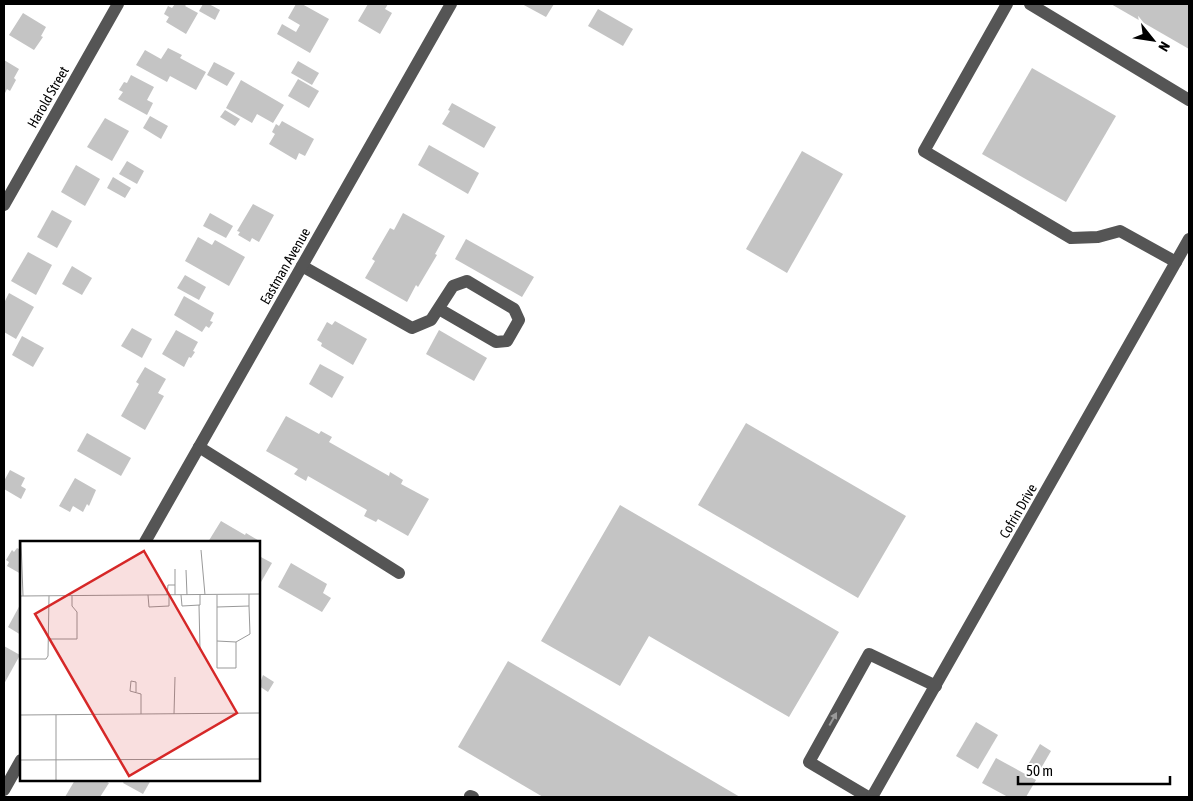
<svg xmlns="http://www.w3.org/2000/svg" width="1193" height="801" font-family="'Asap Condensed',sans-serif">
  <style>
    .building { fill: #c4c4c4 }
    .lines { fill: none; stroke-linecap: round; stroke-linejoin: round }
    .minor { stroke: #555; stroke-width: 12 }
    .oneway { fill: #999 }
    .labels { text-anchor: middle; stroke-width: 4.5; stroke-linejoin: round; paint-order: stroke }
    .street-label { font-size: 14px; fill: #000; stroke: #fff }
    .inset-road { fill: none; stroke: #999; stroke-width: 1 }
    .view { fill: #d62828; fill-opacity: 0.15; stroke: #d62828; stroke-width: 2.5 }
    .inset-edge { fill: none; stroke: #000; stroke-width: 2.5 }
  </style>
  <rect width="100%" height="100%" fill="#fff"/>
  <g class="building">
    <path d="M175,4H187L185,6L198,13L186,34L166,22L169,17L164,14L168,6L172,8Z"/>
    <path d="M203,4H209L220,10L215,20L199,11Z"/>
    <path d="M296,4H302L329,19L310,53L277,34L282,24L296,32L300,25L288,18Z"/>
    <path d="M368,4H388L385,9L392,13L380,34L358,21Z"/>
    <path d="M522,4H554L546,17Z"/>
    <path d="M1111,4H1189V49Z"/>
    <path d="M598,9L633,29L623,46L588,26Z"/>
    <path d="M23,13L46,27L41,36L43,37L34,50L9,35Z"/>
    <path d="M168,48L182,55L180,58L206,72L196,90L170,76L167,82L136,65L145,50L161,59Z"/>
    <path d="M4,60L19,69L14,78L16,80L10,91L7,89L4,95Z"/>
    <path d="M298,61L319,73L312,85L291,73Z"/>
    <path d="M214,62L235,73L227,86L207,75Z"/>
    <path d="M1032,68L1116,116L1066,202L982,154Z"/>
    <path d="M131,75L154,87L147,100L153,103L147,115L118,99L123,92L119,90L124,82L127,83Z"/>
    <path d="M298,79L319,91L309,108L288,96Z"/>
    <path d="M241,80L284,105L273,123L257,114L252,123L226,108Z"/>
    <path d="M452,103L496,127L484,148L442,124L450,111L448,110Z"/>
    <path d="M225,110L240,119L235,126L220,117Z"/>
    <path d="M150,116L168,126L161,139L143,128Z"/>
    <path d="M105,118L129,131L112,161L87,147Z"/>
    <path d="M282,121L314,139L305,156L299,153L296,160L269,144L275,134L272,132L276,124L279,126Z"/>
    <path d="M429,145L479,173L468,194L418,165Z"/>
    <path d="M802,151L843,174L787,273L746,249Z"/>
    <path d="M127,161L144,171L137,184L119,174Z"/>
    <path d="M76,165L100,179L85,206L61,192Z"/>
    <path d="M113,177L131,188L125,198L107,188Z"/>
    <path d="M253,204L274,215L259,242L252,238L250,242L238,235L240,232L237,231Z"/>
    <path d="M52,210L72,221L57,248L37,237Z"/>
    <path d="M210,213L233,226L226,238L203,226Z"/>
    <path d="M403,213L445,236L435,254L437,255L418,287L416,285L407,302L365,278L375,261L372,259L390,228L394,230Z"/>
    <path d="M198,237L212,245L215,240L245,257L229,286L185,261Z"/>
    <path d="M466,239L534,277L522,297L455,259Z"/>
    <path d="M28,252L52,265L36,295L11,281Z"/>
    <path d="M72,266L92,278L82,295L62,284Z"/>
    <path d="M185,275L206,287L199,300L177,288Z"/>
    <path d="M9,293L34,307L16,339L4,332V303Z"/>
    <path d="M184,296L214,313L210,321L213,322L209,328L206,326L202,332L174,315Z"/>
    <path d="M335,321L367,339L353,365L321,346L322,343L317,340L327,322L332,325Z"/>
    <path d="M132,328L152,339L142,358L121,346Z"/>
    <path d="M176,330L198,342L193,351L195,352L191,358L189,357L184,367L162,354Z"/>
    <path d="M439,330L487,358L474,381L426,354Z"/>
    <path d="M22,336L44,348L33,367L12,355Z"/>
    <path d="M320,364L344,377L332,398L309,384Z"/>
    <path d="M145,367L166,379L158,393L164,396L145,430L121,416L139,384L136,382Z"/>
    <path d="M286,416L319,434L321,431L332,437L329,442L389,476L390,472L403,480L401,484L429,499L408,536L378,519L376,522L364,516L367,510L308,476L306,481L294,474L298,469L266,451Z"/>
    <path d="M746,423L906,516L858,598L698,505Z"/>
    <path d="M87,433L131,458L121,476L77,451Z"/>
    <path d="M10,470L25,478L21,486L26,489L21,499L4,489V481Z"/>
    <path d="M75,478L96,490L89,506L87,504L83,512L73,506L70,512L59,506Z"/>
    <path d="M620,505L839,632L789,717L649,636L620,686L541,641Z"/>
    <path d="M221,521L245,535L246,533L261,542H208Z"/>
    <path d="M17,548L21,550V574L7,566L9,562L6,560L12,550L14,552Z"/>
    <path d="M259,556L272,563L261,582L259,580Z"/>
    <path d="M291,563L327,584L323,593L331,598L322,612L278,587Z"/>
    <path d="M21,603V635L8,627Z"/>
    <path d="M4,646L20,655L4,684Z"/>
    <path d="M508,661L740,797H543L458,747Z"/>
    <path d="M263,675L274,682L268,692L259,686Z"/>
    <path d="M976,722L998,735L978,769L956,756Z"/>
    <path d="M1040,744L1051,751L1040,770L1029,763Z"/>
    <path d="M996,758L1036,780L1026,797H1008L982,783Z"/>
    <path d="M75,780H103L109,783L100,797H65Z"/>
    <path d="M125,780H151L143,794L123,783Z"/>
  </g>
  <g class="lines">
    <g class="minor">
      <path d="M1007,4L924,151L1071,238L1098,237L1120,231L1176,262"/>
      <path d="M1030,4L1189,100"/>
      <path d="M4,205L118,4"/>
      <path d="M302,266L412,328L431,320L453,286L467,281L514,309L519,320L507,341L496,342L439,309"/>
      <path d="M199,447L399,573"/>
      <path d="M145,542L451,4"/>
      <path d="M4,790L21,760"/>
      <path d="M470,796L473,797"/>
      <path d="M868,797L809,762L869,654L936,686"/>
      <path d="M872,797L1189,239"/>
    </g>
  </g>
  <defs><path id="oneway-solid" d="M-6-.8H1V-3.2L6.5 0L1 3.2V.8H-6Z" transform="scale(1.25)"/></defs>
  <use class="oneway" href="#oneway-solid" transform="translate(833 719) rotate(-61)"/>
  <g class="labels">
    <g class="street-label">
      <text transform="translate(48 97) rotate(-60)" y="5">Harold Street</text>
      <text transform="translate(285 266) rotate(-60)" y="5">Eastman Avenue</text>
      <text transform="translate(1018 511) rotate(-60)" y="5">Cofrin Drive</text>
    </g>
  </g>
  <g transform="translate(20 541)">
    <rect width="240" height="240" fill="#fff"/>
    <path class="inset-road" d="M1,0L3,55M181,9L185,54M166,29L167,54M155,44V28M128,54L129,66L149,65V54M147,54L148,44H155V54M161,54L162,65L180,64V54M0,55L240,53M179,64L180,109M197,66L229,65V53M28,98H57V71L52,65V55M197,100L216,101V127H197V54M216,101L230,93L229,65M0,118H26L28,115L29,55M116,151V141L111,140L110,150L121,153V173M154,173L155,136M0,174L240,172M36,174V240M0,219L240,218"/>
    <path class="view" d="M124,10L217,172L109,235L15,73Z"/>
    <rect width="240" height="240" class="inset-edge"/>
  </g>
  <rect width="1193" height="801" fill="none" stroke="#000000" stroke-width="10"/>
  <g transform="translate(1153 40) rotate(120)" stroke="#ffffff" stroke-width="4" paint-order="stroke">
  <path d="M0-4L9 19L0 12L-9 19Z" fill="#000000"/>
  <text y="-8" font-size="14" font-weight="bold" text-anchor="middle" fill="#000000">N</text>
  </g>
  <path d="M1018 776v8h152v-8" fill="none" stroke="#000000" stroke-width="2.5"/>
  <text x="1026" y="776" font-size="15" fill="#000000" stroke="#ffffff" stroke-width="4" paint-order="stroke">50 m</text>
</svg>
